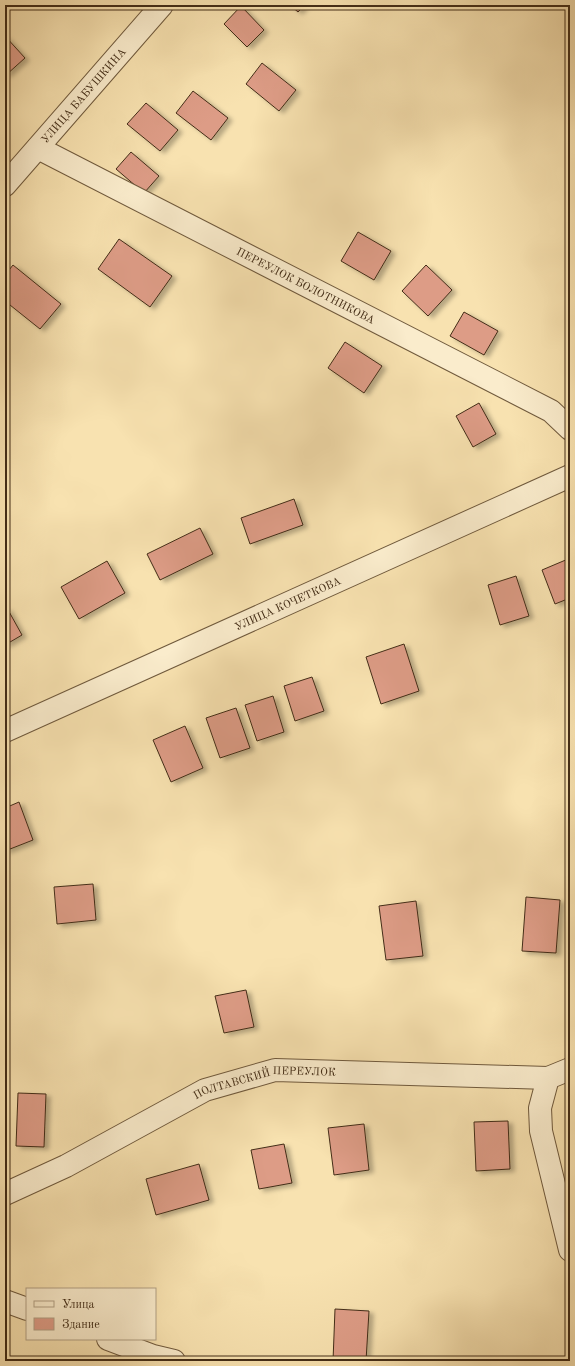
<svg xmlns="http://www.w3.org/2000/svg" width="575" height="1366" font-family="'Old Standard TT',serif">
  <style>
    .building { fill: #dd9c86; stroke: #432d17; filter: url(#shadow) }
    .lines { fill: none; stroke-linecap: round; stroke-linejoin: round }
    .minor-casing { stroke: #705a3d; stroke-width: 24 }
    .minor { stroke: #faeccc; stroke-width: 22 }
    .labels { text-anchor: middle; stroke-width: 3; stroke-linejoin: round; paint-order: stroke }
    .street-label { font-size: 11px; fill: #432d17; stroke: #faeccc }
  </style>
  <defs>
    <filter id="shadow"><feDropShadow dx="4.5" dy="2.5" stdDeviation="2" flood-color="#0004"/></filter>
  </defs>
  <rect width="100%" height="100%" fill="#f8e2b0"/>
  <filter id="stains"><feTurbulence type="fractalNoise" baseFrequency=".005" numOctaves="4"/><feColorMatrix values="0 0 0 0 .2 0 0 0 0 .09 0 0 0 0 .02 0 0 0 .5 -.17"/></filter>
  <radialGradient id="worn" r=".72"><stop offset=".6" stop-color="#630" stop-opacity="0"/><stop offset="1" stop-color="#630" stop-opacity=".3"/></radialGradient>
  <g class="building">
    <path d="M290,5H305L298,12Z"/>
    <path d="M241,6L264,30L247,47L224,24Z"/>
    <path d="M5,36L25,58L6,75L5,74Z"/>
    <path d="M262,63L296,90L279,111L246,84Z"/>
    <path d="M193,91L228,118L211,140L176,113Z"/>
    <path d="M146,103L178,130L160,151L127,124Z"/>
    <path d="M131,152L159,176L144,193L116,169Z"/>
    <path d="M358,232L391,251L374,280L341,261Z"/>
    <path d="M119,239L172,276L150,307L98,269Z"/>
    <path d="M13,265L61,304L40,329L5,301V275Z"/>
    <path d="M426,265L452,290L428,316L402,291Z"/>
    <path d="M464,312L498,331L484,355L450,336Z"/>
    <path d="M345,342L382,366L364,393L328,368Z"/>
    <path d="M479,403L496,434L473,447L456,416Z"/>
    <path d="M294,499L303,525L250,544L241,518Z"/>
    <path d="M200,528L213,554L160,580L147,554Z"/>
    <path d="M568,559L570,564V598L555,604L542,570Z"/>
    <path d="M107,561L125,593L79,619L61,587Z"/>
    <path d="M516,576L529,616L500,625L488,585Z"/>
    <path d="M7,608L22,635L5,645V610Z"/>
    <path d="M404,644L419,691L381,704L366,657Z"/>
    <path d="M312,677L324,711L295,721L284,686Z"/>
    <path d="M273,696L284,732L257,741L245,705Z"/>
    <path d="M236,708L250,748L220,758L206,718Z"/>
    <path d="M185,726L203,768L171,782L153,740Z"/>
    <path d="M19,802L33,840L5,851V808Z"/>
    <path d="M93,884L96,920L57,924L54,887Z"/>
    <path d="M526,897L560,900L556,953L522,951Z"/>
    <path d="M416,901L423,956L386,960L379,906Z"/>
    <path d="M246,990L254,1027L224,1033L215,996Z"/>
    <path d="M18,1093L46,1094L44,1147L16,1146Z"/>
    <path d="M508,1121L510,1169L476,1171L474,1122Z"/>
    <path d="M364,1124L369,1170L334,1175L328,1128Z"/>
    <path d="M284,1144L292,1183L259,1189L251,1150Z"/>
    <path d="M199,1164L209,1200L156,1215L146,1179Z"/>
    <path d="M335,1309L369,1311L366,1361H333Z"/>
  </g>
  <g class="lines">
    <defs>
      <g id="minor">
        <path id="s1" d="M38,148L551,411L570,429"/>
        <path id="s2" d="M5,185L162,5"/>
        <path id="s3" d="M5,731L570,476"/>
        <path d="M570,1069L548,1078L540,1108L541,1131L570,1250"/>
        <path id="s4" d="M5,1194L66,1166L205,1090L275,1070L548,1078"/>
        <path d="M5,1301L27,1309"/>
        <path d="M108,1339L153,1356L174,1361"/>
      </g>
    </defs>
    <use href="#minor" class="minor-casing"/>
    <use href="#minor" class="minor"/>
  </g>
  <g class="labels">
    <g class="street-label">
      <text dy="4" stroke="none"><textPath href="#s2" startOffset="119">УЛИЦА БАБУШКИНА</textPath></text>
      <text dy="4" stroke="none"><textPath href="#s1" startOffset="301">ПЕРЕУЛОК БОЛОТНИКОВА</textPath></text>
      <text dy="4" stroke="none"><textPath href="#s3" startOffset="310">УЛИЦА КОЧЕТКОВА</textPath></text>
      <text dy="4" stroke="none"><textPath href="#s4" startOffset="286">ПОЛТАВСКИЙ ПЕРЕУЛОК</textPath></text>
    </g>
  </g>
  <rect width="575" height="1366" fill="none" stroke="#f8e2b0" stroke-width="20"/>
  <rect x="6" y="6" width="563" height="1354" fill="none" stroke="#432d17" stroke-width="2"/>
  <rect x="10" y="10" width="555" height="1346" fill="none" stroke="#432d17"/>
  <rect x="26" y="1288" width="130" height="52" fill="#faeccc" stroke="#b1a084"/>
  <rect x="34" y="1301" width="20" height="6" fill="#faeccc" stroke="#b1a084"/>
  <text x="62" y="1308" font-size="12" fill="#432d17">Улица</text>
  <rect x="34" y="1318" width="20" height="12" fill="#dd9c86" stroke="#b1a084"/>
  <text x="62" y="1328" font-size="12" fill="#432d17">Здание</text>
  <rect width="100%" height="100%" filter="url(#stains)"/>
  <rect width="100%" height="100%" fill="url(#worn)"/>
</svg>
